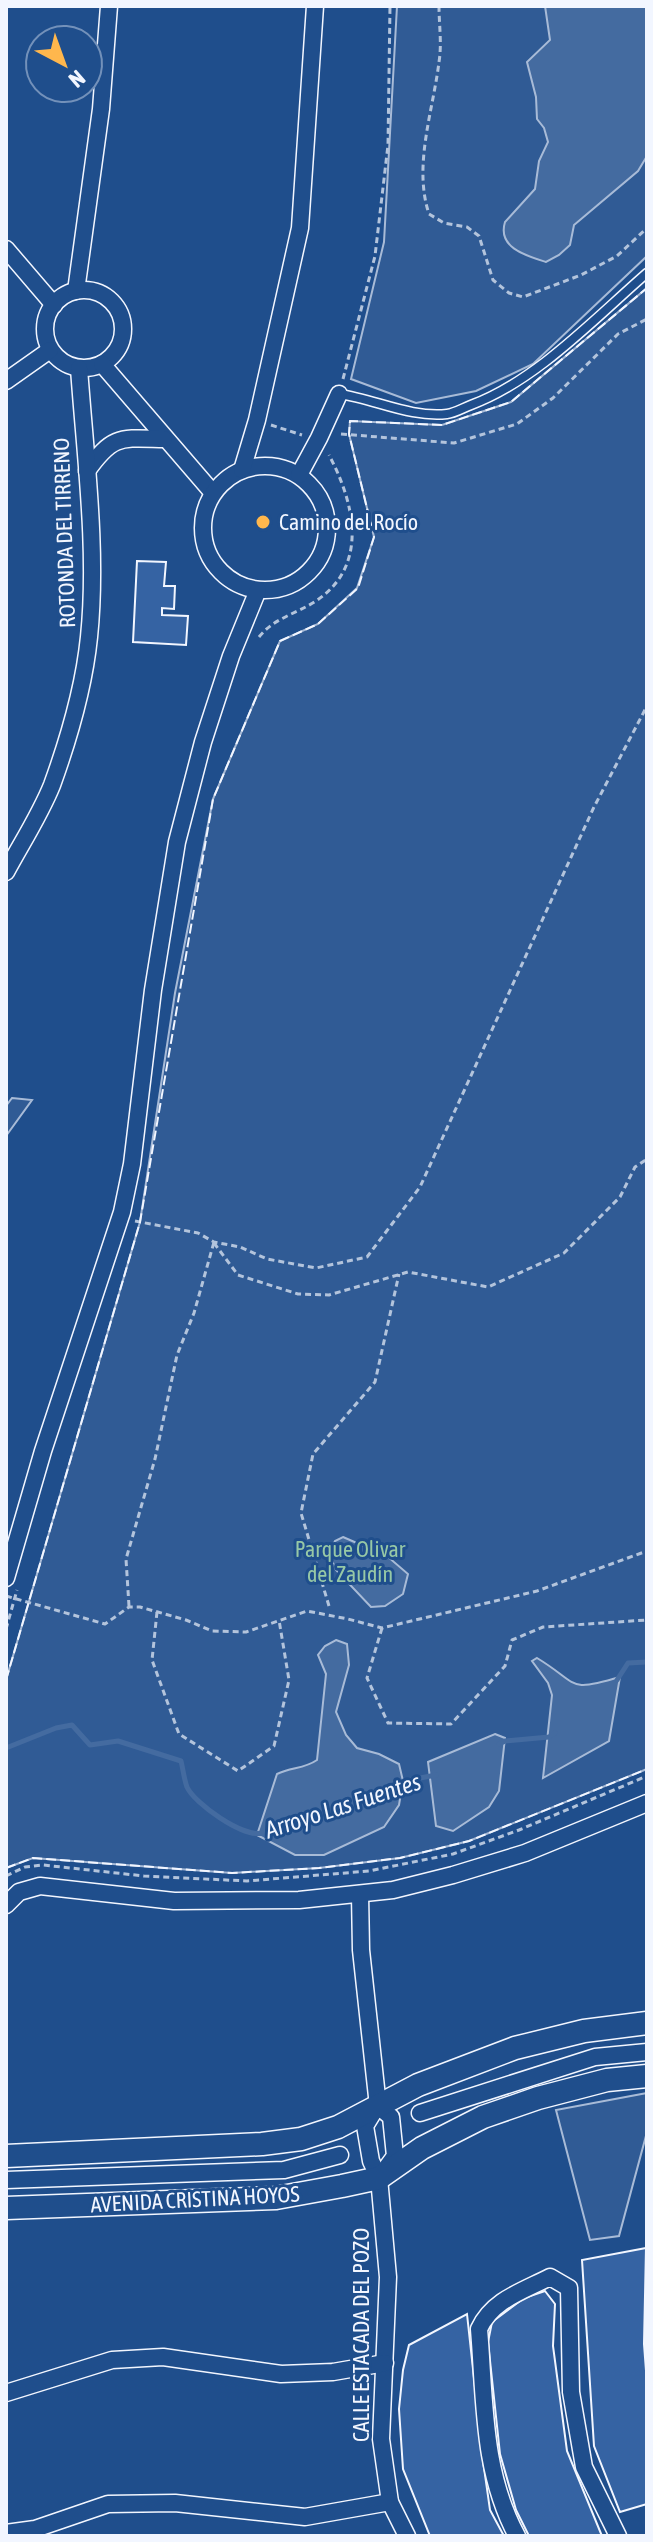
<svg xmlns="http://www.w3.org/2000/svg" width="653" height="2542" font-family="'Asap Condensed',sans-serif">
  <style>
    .built { fill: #305b95; stroke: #a8bbd7; stroke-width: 2 }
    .water { fill: #446ba0; stroke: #a8bbd7; stroke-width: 2 }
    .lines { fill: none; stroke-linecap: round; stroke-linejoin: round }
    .stream { stroke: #446ba0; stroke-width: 5 }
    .building { fill: #3563a3; stroke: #f2f6ff; stroke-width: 2 }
    .lane-casing { stroke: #f2f6ff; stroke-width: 11 }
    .street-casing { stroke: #f2f6ff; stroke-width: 19 }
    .secondary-casing { stroke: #f2f6ff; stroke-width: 25 }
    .path { stroke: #b3c4dc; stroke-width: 3; stroke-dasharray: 6 4; stroke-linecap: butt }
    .lane { stroke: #1f4e8c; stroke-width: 8 }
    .street { stroke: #1f4e8c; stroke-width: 16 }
    .secondary { stroke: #1f4e8c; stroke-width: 22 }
    .fence { stroke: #f2f6ff; stroke-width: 2; stroke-dasharray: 10 4; stroke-linecap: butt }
    .poi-dot { fill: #ffb74d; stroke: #1f4e8c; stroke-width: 3 }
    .labels { text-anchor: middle; stroke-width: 6; stroke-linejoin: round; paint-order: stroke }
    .poi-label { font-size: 22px; fill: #f2f6ff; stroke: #1f4e8c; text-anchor: start }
    .street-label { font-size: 22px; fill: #f2f6ff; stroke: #1f4e8c }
    .park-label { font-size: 22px; fill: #97c8a6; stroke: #1f4e8c }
    .water-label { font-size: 24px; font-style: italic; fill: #f2f6ff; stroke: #1f4e8c }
  </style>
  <rect width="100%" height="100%" fill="#1f4e8c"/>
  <g class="built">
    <path d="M397,6H647V256L533,364L476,391L416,403L351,379L384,242Z"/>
    <path d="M647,288V1769L469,1841L400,1858L319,1868L232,1873L33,1858L6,1868V1680L140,1222L175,993L213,799L280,641L318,624L357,588L374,537L349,434L350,421L442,425L511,402Z"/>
    <path d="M12,1098L32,1100L6,1136V1106Z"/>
    <path d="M647,2093V2132L619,2236L590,2240L556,2110Z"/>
  </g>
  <g class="water">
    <path d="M545,6H647V156L638,171L574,225L570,245L559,255L546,262C527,256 497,248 505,222L535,189L539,161L548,142L544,128L537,119L536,97L527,62L550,40Z"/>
    <path d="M343,1537L387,1556L408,1574L403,1594L385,1606L371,1607L336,1570L329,1554L335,1541Z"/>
    <path d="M336,1640L347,1644L349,1665L336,1712L346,1735L357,1748L379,1754L399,1764L403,1781L399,1805L384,1827L324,1855H295L257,1835L277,1774C292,1767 304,1769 317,1760L326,1674L318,1655L325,1646Z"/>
    <path d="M537,1658C580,1684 566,1693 620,1677L609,1741L543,1778L552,1695L548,1683L532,1661Z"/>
    <path d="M495,1734L505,1738L499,1791L489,1807L453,1831L436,1826L428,1762Z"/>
  </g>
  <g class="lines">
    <g class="stream">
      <path d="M617,1680L628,1663L647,1662"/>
      <path d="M499,1744L505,1741L549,1737L555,1733"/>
      <path d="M6,1748L56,1728L72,1725L90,1745L118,1741L181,1761C183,1769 184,1779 187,1787C194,1803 243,1838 262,1833"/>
      <path d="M399,1782L436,1775"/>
    </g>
  </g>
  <g class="building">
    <path d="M137,561L166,562L164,586H175L174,609L162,608V615L188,616L186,645L133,642Z"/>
    <path d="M646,2248L644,2344L647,2384V2504L620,2512L594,2446L582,2260Z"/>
    <path d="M545,2291L555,2304L553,2346L567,2451L602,2536H529L516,2510L500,2454L488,2342L492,2322L524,2298Z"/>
    <path d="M467,2314L483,2461L490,2510L504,2536H430L403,2469L399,2409L403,2370L409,2345Z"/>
  </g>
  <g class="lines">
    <defs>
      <path id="lane" d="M339,394C375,399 410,418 447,414C455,413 463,408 471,405C536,381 594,319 647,273"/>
      <g id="street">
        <path d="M6,249L54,305"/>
        <circle cx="84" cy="329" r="39"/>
        <path d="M76,291L101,109L109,6"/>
        <path d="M102,364L213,493"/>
        <path d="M6,381L50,350"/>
        <circle cx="265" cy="528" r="62"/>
        <path d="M242,470L257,420L300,228L315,6"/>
        <path d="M87,471C113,434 121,438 164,439"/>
        <path d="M299,475L319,438L339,394"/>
        <path d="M6,872C21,844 40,815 52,785C69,738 84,687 89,637C98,551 85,454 79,368"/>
        <path d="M6,1578L43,1451L122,1212L132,1164L153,990L177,842L203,742L231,656L258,590"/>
        <path d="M360,1894L361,1950L378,2106"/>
        <path d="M6,1905L19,1892L40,1886L174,1901L299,1900L393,1890L453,1875L525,1853L647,1803"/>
        <path d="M378,2106L391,2117L395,2156L384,2171"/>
        <path d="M376,2108L365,2126L371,2161L379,2178L388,2277L381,2439L390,2502L407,2536"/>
        <path d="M420,2113L595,2057L647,2052"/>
        <path d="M6,2180L284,2170L340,2155"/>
        <path d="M6,2393L112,2360L163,2357L281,2374L333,2372L385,2363"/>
        <path d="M6,2533L35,2529L108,2504L175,2503L305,2517L390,2502"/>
        <path d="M517,2536C482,2471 485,2401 479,2329C492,2300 523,2291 550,2277L569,2288L571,2392L584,2467L618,2536"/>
      </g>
      <g id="secondary">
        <path d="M6,2156L262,2144L301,2139L338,2127L418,2085L515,2048L584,2031L647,2023"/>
        <path d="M6,2208L276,2198L342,2186L379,2178L422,2148L483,2117L538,2098L607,2080L647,2076"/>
      </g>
    </defs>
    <use href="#lane" class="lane-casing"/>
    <use href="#street" class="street-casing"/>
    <use href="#secondary" class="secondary-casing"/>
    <g class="path">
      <path d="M439,6C439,24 442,44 439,62C433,111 413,166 429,214L444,223L467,227L479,236L493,280L509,293L523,297L581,275L617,256L647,228"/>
      <path d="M343,379L375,256L388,145L390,6"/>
      <path d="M271,425L302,435"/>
      <path d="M341,434L454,443L517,424L553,398L618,334L647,319"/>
      <path d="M259,637C274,618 296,614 316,601C370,565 354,502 329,455"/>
      <path d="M135,1221L198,1233L214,1242L240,1247L267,1259L316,1268L367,1257L420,1187L594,807L647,706"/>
      <path d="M214,1243L238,1275L298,1294L329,1295L408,1272L488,1287L564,1253L620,1197L635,1167L647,1159"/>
      <path d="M6,1596L105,1624L129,1607H140L186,1620L212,1631L246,1632L307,1611L348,1619L382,1628L537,1591L647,1551"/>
      <path d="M129,1606L126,1559L155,1459L177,1355L194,1313L214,1242"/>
      <path d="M329,1606L301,1513L313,1454L375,1382L399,1274"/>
      <path d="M157,1612L152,1660L179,1734L238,1771L274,1746L289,1680L279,1620"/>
      <path d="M382,1628L367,1678L388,1723L451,1724L505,1666L512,1640L543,1627L647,1620"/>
      <path d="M6,1629L17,1590"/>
      <path d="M6,1876L25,1867L43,1865L144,1876L247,1881L369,1871L453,1854L519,1830L647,1776"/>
    </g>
    <use href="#lane" class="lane"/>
    <use href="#street" class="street"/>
    <use href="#secondary" class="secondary"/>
    <g class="fence">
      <path d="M6,1680L140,1222L213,799L280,641L318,624L358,588L374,537L349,434L350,421L442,425L511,402L647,288"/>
      <path d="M6,1868L33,1858L232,1873L319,1868L400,1858L469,1841L647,1769"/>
    </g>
  </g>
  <circle class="poi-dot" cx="263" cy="522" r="8"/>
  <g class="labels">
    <g class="poi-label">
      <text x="279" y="530">Camino del Rocío</text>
    </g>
    <g class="street-label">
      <text transform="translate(64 533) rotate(-92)" y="8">ROTONDA DEL TIRRENO</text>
      <text transform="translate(195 2199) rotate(-3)" y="8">AVENIDA CRISTINA HOYOS</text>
      <text transform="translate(361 2335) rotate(-90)" y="8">CALLE ESTACADA DEL POZO</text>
    </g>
    <g class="park-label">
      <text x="350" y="1557">Parque Olivar<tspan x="350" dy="25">del Zaudín</tspan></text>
    </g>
    <g class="water-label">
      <text transform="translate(343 1806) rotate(-18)" y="8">Arroyo Las Fuentes</text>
    </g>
  </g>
  <rect width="653" height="2542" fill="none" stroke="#f2f6ff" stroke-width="16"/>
  <g transform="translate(64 64) rotate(139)"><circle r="38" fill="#1f4e8c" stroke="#7391ba" stroke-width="2"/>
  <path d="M0-6L14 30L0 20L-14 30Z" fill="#ffb74d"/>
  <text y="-12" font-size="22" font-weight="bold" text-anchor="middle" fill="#f2f6ff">N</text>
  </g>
</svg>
